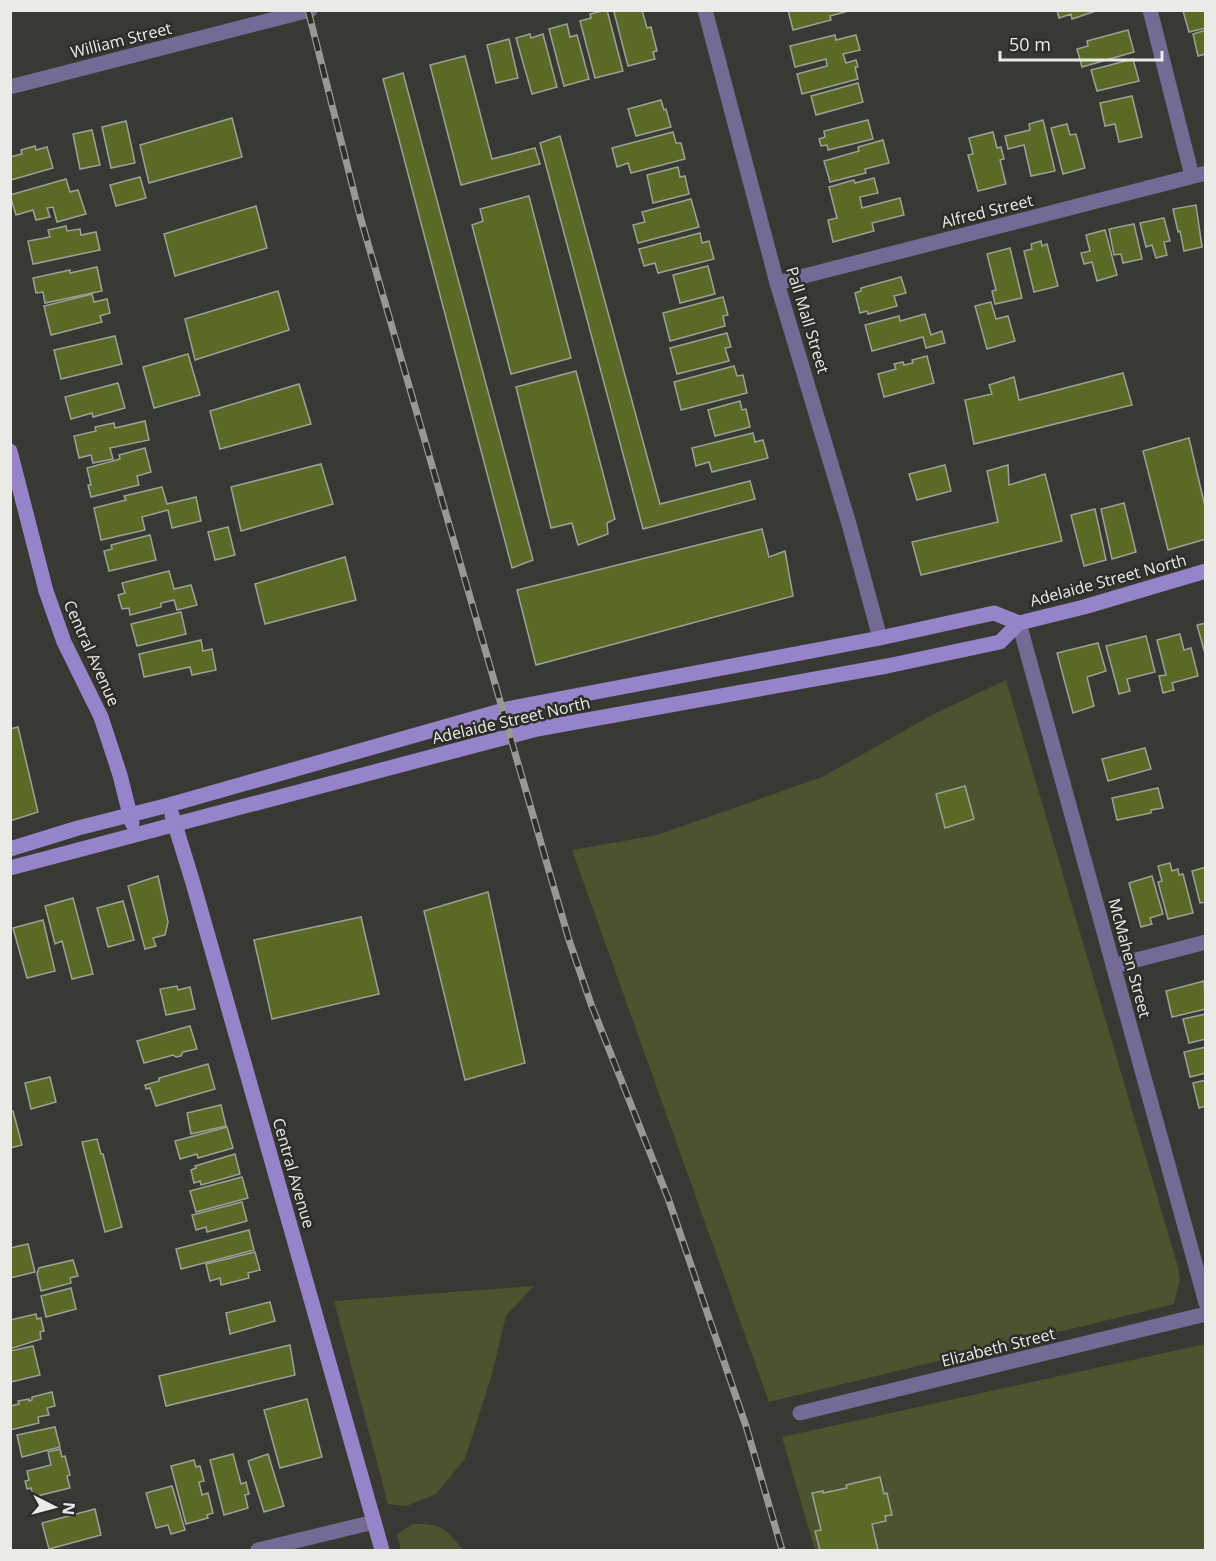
<svg xmlns="http://www.w3.org/2000/svg" width="1216" height="1561" font-family="'Open Sans',sans-serif">
  <style>
    .green { fill: #4b542f }
    .building { fill: #5a6a26; stroke: #9ea098; stroke-width: 1.5 }
    .lines { fill: none; stroke-linecap: round; stroke-linejoin: round }
    .street { stroke: #746a96; stroke-width: 15 }
    .secondary { stroke: #9684cb; stroke-width: 15 }
    .rail-casing { stroke: #979994; stroke-width: 7 }
    .rail { stroke: #2c2e28; stroke-width: 4.5; stroke-dasharray: 14; stroke-linecap: butt }
    .labels { text-anchor: middle; stroke-width: 5; stroke-linejoin: round; paint-order: stroke }
    .street-label { font-size: 16px; fill: #eaebe7; stroke: #2c2e28 }
  </style>
  <rect width="100%" height="100%" fill="#373932"/>
  <g class="green">
    <path d="M1006,680L1178,1267L1180,1279L1174,1304L769,1402L572,850L657,835L822,777L934,714Z"/>
    <path d="M534,1286L506,1316L492,1374L465,1459L436,1494L406,1506L388,1504L334,1301Z"/>
    <path d="M1205,1344V1550H815L782,1437Z"/>
    <path d="M412,1524C442,1523 445,1528 463,1550H401L397,1534Z"/>
  </g>
  <g class="building">
    <path d="M607,10L623,71L595,78L580,21L591,18L590,14Z"/>
    <path d="M620,10H642L647,28L651,27L657,51L653,52L655,59L628,66L614,12Z"/>
    <path d="M788,10H849V11L830,16L831,20L793,30Z"/>
    <path d="M1057,10H1099L1072,19L1071,14L1059,18Z"/>
    <path d="M1206,10V28L1189,32L1183,11Z"/>
    <path d="M567,24L570,37L577,35L589,79L564,86L549,29Z"/>
    <path d="M1128,30L1134,52L1082,67L1077,49L1088,46L1087,41Z"/>
    <path d="M1206,30V54L1198,56L1193,34Z"/>
    <path d="M530,34L531,38L543,34L557,87L532,94L516,38Z"/>
    <path d="M835,35L836,40L856,35L860,50L843,54L846,63L856,60L858,67H855L858,79L802,94L797,74L827,66L826,59L795,67L790,46Z"/>
    <path d="M509,39L518,78L496,83L487,45Z"/>
    <path d="M465,56L492,159L535,148L540,164L461,185L430,65Z"/>
    <path d="M1133,59L1139,81L1097,91L1091,70Z"/>
    <path d="M403,73L533,560L512,568L383,79Z"/>
    <path d="M858,83L863,102L816,115L811,96Z"/>
    <path d="M1132,96L1142,137L1119,142L1115,124L1105,126L1100,103Z"/>
    <path d="M661,100L664,110L666,109L671,127L636,136L628,109Z"/>
    <path d="M232,118L242,157L149,183L140,145Z"/>
    <path d="M868,120L873,139L828,150L827,145L821,146L819,139L825,137L824,131Z"/>
    <path d="M1043,120L1055,171L1031,176L1024,145L1008,149L1005,136L1030,130L1029,124Z"/>
    <path d="M126,121L135,163L111,168L102,127Z"/>
    <path d="M1067,124L1070,135L1076,134L1085,168L1063,174L1051,128Z"/>
    <path d="M92,130L100,165L80,169L73,134Z"/>
    <path d="M673,132L676,143H681L685,159L631,173L628,163L617,167L612,148Z"/>
    <path d="M993,132L997,148L1001,147L1004,159L1000,160L1006,184L978,191L968,155L973,154L969,138Z"/>
    <path d="M560,136L660,504L750,481L755,499L643,529L540,143Z"/>
    <path d="M883,140L889,163L865,169L866,173L830,182L824,161L859,151L858,147Z"/>
    <path d="M35,146L36,150L47,147L53,168L11,180L10,157L22,154L21,150Z"/>
    <path d="M678,167L680,177L685,176L689,194L653,203L647,175Z"/>
    <path d="M140,177L146,198L116,206L110,185Z"/>
    <path d="M874,178L878,193L860,197L862,208L900,198L904,215L872,223L874,231L833,242L828,220L837,218L829,187L854,180L855,183Z"/>
    <path d="M66,179L70,192L78,190L86,214L57,222L53,207L47,208L50,217L36,220L33,210L16,215L10,195Z"/>
    <path d="M529,196L571,358L511,374L472,225L483,221L480,209Z"/>
    <path d="M691,199L699,227L638,243L633,225L645,222L642,212Z"/>
    <path d="M1196,205L1202,247L1184,251L1180,231L1178,232L1173,209Z"/>
    <path d="M256,206L267,248L175,276L164,234Z"/>
    <path d="M1164,218L1170,241L1164,242L1167,255L1156,258L1152,245L1146,247L1140,223Z"/>
    <path d="M1134,224L1142,259L1123,263L1121,254L1114,255L1109,229Z"/>
    <path d="M66,226L67,231L80,229L81,235L96,232L100,250L33,264L28,241L50,237L48,230Z"/>
    <path d="M1105,230L1117,275L1097,281L1092,262L1084,264L1081,253L1090,251L1086,235Z"/>
    <path d="M700,233L702,243L709,241L714,259L658,273L655,263L644,266L639,249Z"/>
    <path d="M1041,241L1042,246L1047,244L1058,286L1034,292L1024,251L1032,249L1031,244Z"/>
    <path d="M1010,248L1022,298L995,304L992,291L996,290L987,254Z"/>
    <path d="M708,266L715,294L680,303L673,275Z"/>
    <path d="M97,267L102,291L45,303L43,292L36,293L33,278L70,270V273Z"/>
    <path d="M901,277L906,293L894,296L897,306L868,314L867,311L860,313L855,293L861,291V288Z"/>
    <path d="M278,291L289,330L195,360L185,319Z"/>
    <path d="M92,294L94,302L107,299L110,313L100,316L102,322L51,335L44,306Z"/>
    <path d="M723,297L728,315L723,316L725,326L670,341L663,313Z"/>
    <path d="M991,302L996,319L1008,316L1015,341L987,349L975,306Z"/>
    <path d="M925,314L931,335L942,331L945,343L926,348L923,337L872,351L865,325L899,316L900,321Z"/>
    <path d="M727,333L731,347L725,348L729,361L677,374L670,348Z"/>
    <path d="M115,336L122,364L61,379L54,350Z"/>
    <path d="M188,354L200,395L154,408L143,367Z"/>
    <path d="M927,356L934,383L884,397L878,374L896,369L894,364L903,362L904,365L913,363L912,360Z"/>
    <path d="M734,366L737,376L743,375L747,393L681,410L674,382Z"/>
    <path d="M576,371L615,519L607,523L608,534L578,545L572,523L551,528L516,387Z"/>
    <path d="M1123,373L1132,405L974,444L965,400L992,394L989,385L1014,377L1019,400Z"/>
    <path d="M118,383L125,408L93,417L92,413L71,419L65,397Z"/>
    <path d="M299,384L311,424L220,449L210,411Z"/>
    <path d="M740,401L742,410L746,409L750,427L715,436L708,410Z"/>
    <path d="M145,421L149,440L110,448L113,459L93,463L91,455L79,458L74,436L96,431L95,427L114,423L115,428Z"/>
    <path d="M753,433L755,442L763,440L768,458L712,472L709,462L696,466L692,448Z"/>
    <path d="M1189,438L1206,511V539L1168,550L1143,451Z"/>
    <path d="M145,448L151,472L137,476L139,485L91,497L88,485H91L87,468L120,459L119,455Z"/>
    <path d="M321,464L333,504L241,531L231,487Z"/>
    <path d="M945,465L951,491L917,500L909,474Z"/>
    <path d="M1008,465L1009,485L1045,474L1062,541L921,575L912,542L998,522L987,471Z"/>
    <path d="M162,487L167,504L196,497L201,521L172,528L168,510L142,517L145,530L101,540L94,508L126,500L124,496Z"/>
    <path d="M1124,503L1136,552L1112,559L1101,509Z"/>
    <path d="M1095,509L1106,560L1084,566L1071,515Z"/>
    <path d="M228,527L235,555L215,560L208,532Z"/>
    <path d="M762,529L769,557L785,551L793,596L536,665L517,590Z"/>
    <path d="M150,535L156,560L109,571L104,551L112,549L111,545Z"/>
    <path d="M345,557L356,600L265,624L255,584Z"/>
    <path d="M169,571L174,589L191,585L197,605L177,610L174,600L161,603V607L130,615L129,608L122,609L118,595L125,593L122,583Z"/>
    <path d="M181,612L186,634L137,646L131,624Z"/>
    <path d="M1206,623V657L1197,625Z"/>
    <path d="M1180,634L1184,650L1191,648L1198,676L1172,683L1174,690L1163,693L1159,676L1166,675L1157,640Z"/>
    <path d="M1146,636L1155,672L1127,679L1130,691L1119,694L1106,646Z"/>
    <path d="M201,640L203,651L212,649L216,670L192,675L190,667L144,677L139,654Z"/>
    <path d="M1098,643L1106,671L1087,677L1094,706L1073,713L1057,653Z"/>
    <path d="M18,727L38,812L10,821V729Z"/>
    <path d="M1145,748L1151,769L1108,781L1102,759Z"/>
    <path d="M965,786L974,819L945,828L936,794Z"/>
    <path d="M1158,788L1163,808L1151,810V813L1117,820L1112,798Z"/>
    <path d="M1170,863L1172,871L1178,869L1179,875L1183,874L1193,913L1168,919L1158,882L1162,881L1158,866Z"/>
    <path d="M1206,867V902L1200,903L1192,871Z"/>
    <path d="M158,876L168,922L165,935L153,938L156,946L145,949L128,886Z"/>
    <path d="M1152,876L1163,914L1150,918L1152,924L1141,927L1129,883Z"/>
    <path d="M488,892L525,1063L465,1080L424,911Z"/>
    <path d="M73,898L93,974L72,979L62,941L55,944L45,906Z"/>
    <path d="M123,901L134,940L108,947L97,908Z"/>
    <path d="M361,917L379,994L272,1019L254,940Z"/>
    <path d="M43,920L55,971L27,978L13,928Z"/>
    <path d="M1204,981L1206,1009L1172,1017L1166,991Z"/>
    <path d="M177,986L178,990L190,987L195,1009L166,1015L160,989Z"/>
    <path d="M1206,1014V1039L1189,1043L1183,1019Z"/>
    <path d="M190,1026L197,1049L183,1052L181,1056L176,1057L173,1055L144,1063L137,1041Z"/>
    <path d="M1206,1047V1073L1190,1077L1184,1052Z"/>
    <path d="M208,1064L215,1089L156,1106L150,1088L146,1089L145,1085L159,1081V1078Z"/>
    <path d="M50,1077L56,1102L31,1109L25,1083Z"/>
    <path d="M1206,1080V1106L1199,1108L1193,1083Z"/>
    <path d="M221,1105L226,1126L191,1134L187,1113Z"/>
    <path d="M10,1111H13L22,1145L10,1148Z"/>
    <path d="M227,1127L233,1148L198,1158L197,1154L180,1159L175,1141Z"/>
    <path d="M97,1139L101,1154H103L122,1227L105,1232L82,1142Z"/>
    <path d="M235,1154L240,1174L201,1185L200,1181L194,1183L191,1170L196,1168L195,1166Z"/>
    <path d="M242,1177L248,1198L196,1212L190,1191Z"/>
    <path d="M242,1202L247,1221L207,1232L206,1227L196,1230L192,1215Z"/>
    <path d="M249,1230L254,1250L181,1269L176,1249Z"/>
    <path d="M28,1244L35,1272L10,1278V1248Z"/>
    <path d="M255,1252L260,1270L248,1273L249,1278L221,1285L220,1278L210,1281L206,1264Z"/>
    <path d="M73,1260L78,1276L70,1278L71,1283L41,1291L37,1274L39,1268Z"/>
    <path d="M71,1288L76,1309L46,1317L41,1296Z"/>
    <path d="M270,1302L275,1321L230,1334L226,1313Z"/>
    <path d="M36,1314L37,1319L41,1318L44,1331L40,1332L41,1339L10,1349V1320Z"/>
    <path d="M290,1345L295,1375L166,1406L159,1376Z"/>
    <path d="M33,1346L40,1375L11,1382L10,1351Z"/>
    <path d="M52,1392L55,1406L47,1408L49,1415L38,1417L39,1423L10,1430V1406L19,1404L18,1401L29,1399V1401L32,1400V1397Z"/>
    <path d="M307,1399L322,1457L280,1468L264,1410Z"/>
    <path d="M55,1427L60,1447L22,1457L17,1435Z"/>
    <path d="M60,1449L62,1457L65,1456L70,1475L67,1476L70,1488L33,1497L31,1488L27,1489L25,1481L29,1480L27,1471L51,1465L48,1452Z"/>
    <path d="M233,1454L241,1484L246,1482L249,1494L245,1495L248,1508L224,1515L210,1460Z"/>
    <path d="M268,1454L284,1506L264,1512L248,1461Z"/>
    <path d="M194,1460L196,1467L200,1466L204,1481L199,1482L202,1495L208,1493L213,1513L207,1515L208,1518L186,1524L171,1466Z"/>
    <path d="M880,1477L884,1494L887,1493L892,1515L885,1516L886,1521L872,1524L878,1550H820L815,1531L821,1530L812,1493L823,1491V1493L847,1488L846,1485Z"/>
    <path d="M172,1486L185,1530L171,1534L168,1525L156,1528L146,1493Z"/>
    <path d="M95,1509L101,1535L49,1549L42,1523Z"/>
  </g>
  <g class="lines">
    <g class="street">
      <path d="M705,10L777,283L849,524L880,638"/>
      <path d="M1150,10L1192,176"/>
      <path d="M10,87L310,10"/>
      <path d="M777,283L1206,173"/>
      <path d="M1019,623L1206,1303"/>
      <path d="M1113,966L1206,942"/>
      <path d="M800,1413L1206,1314"/>
      <path d="M258,1550L374,1522"/>
    </g>
    <g class="secondary">
      <path d="M10,451L46,591L64,642L101,717L120,775L132,823"/>
      <path d="M172,815L193,883L382,1550"/>
      <path d="M10,849L78,828L169,805L511,708L880,638L994,613L1019,623"/>
      <path d="M10,868L537,729L887,666L1000,642L1019,623L1084,607L1206,571"/>
    </g>
    <defs>
      <path id="rail" d="M308,10L360,216L569,940L591,1004L668,1198L746,1426L782,1550"/>
    </defs>
    <use href="#rail" class="rail-casing"/>
    <use href="#rail" class="rail"/>
  </g>
  <g class="labels">
    <g class="street-label">
      <text transform="translate(121 40) rotate(-14)" y="6">William Street</text>
      <text transform="translate(987 211) rotate(-14)" y="6">Alfred Street</text>
      <text transform="translate(808 320) rotate(73)" y="6">Pall Mall Street</text>
      <text transform="translate(1108 580) rotate(-15)" y="6">Adelaide Street North</text>
      <text transform="translate(92 653) rotate(66)" y="6">Central Avenue</text>
      <text transform="translate(511 720) rotate(-13)" y="6">Adelaide Street North</text>
      <text transform="translate(1130 958) rotate(75)" y="6">McMahen Street</text>
      <text transform="translate(294 1173) rotate(74)" y="6">Central Avenue</text>
      <text transform="translate(998 1347) rotate(-14)" y="6">Elizabeth Street</text>
    </g>
  </g>
  <rect width="1216" height="1561" fill="none" stroke="#eaebe7" stroke-width="24"/>
  <g transform="translate(54 1507) rotate(96)" stroke="#2c2e28" stroke-width="4.5" paint-order="stroke">
  <path d="M0-4.5L10 22L0 15L-10 22Z" fill="#eaebe7"/>
  <text y="-9" font-size="16" font-weight="bold" text-anchor="middle" fill="#eaebe7">N</text>
  </g>
  <path d="M1000 51v9h162v-9" fill="none" stroke="#eaebe7" stroke-width="3"/>
  <text x="1009" y="51" font-size="18" fill="#eaebe7" stroke="#2c2e28" stroke-width="4.5" paint-order="stroke">50 m</text>
</svg>
